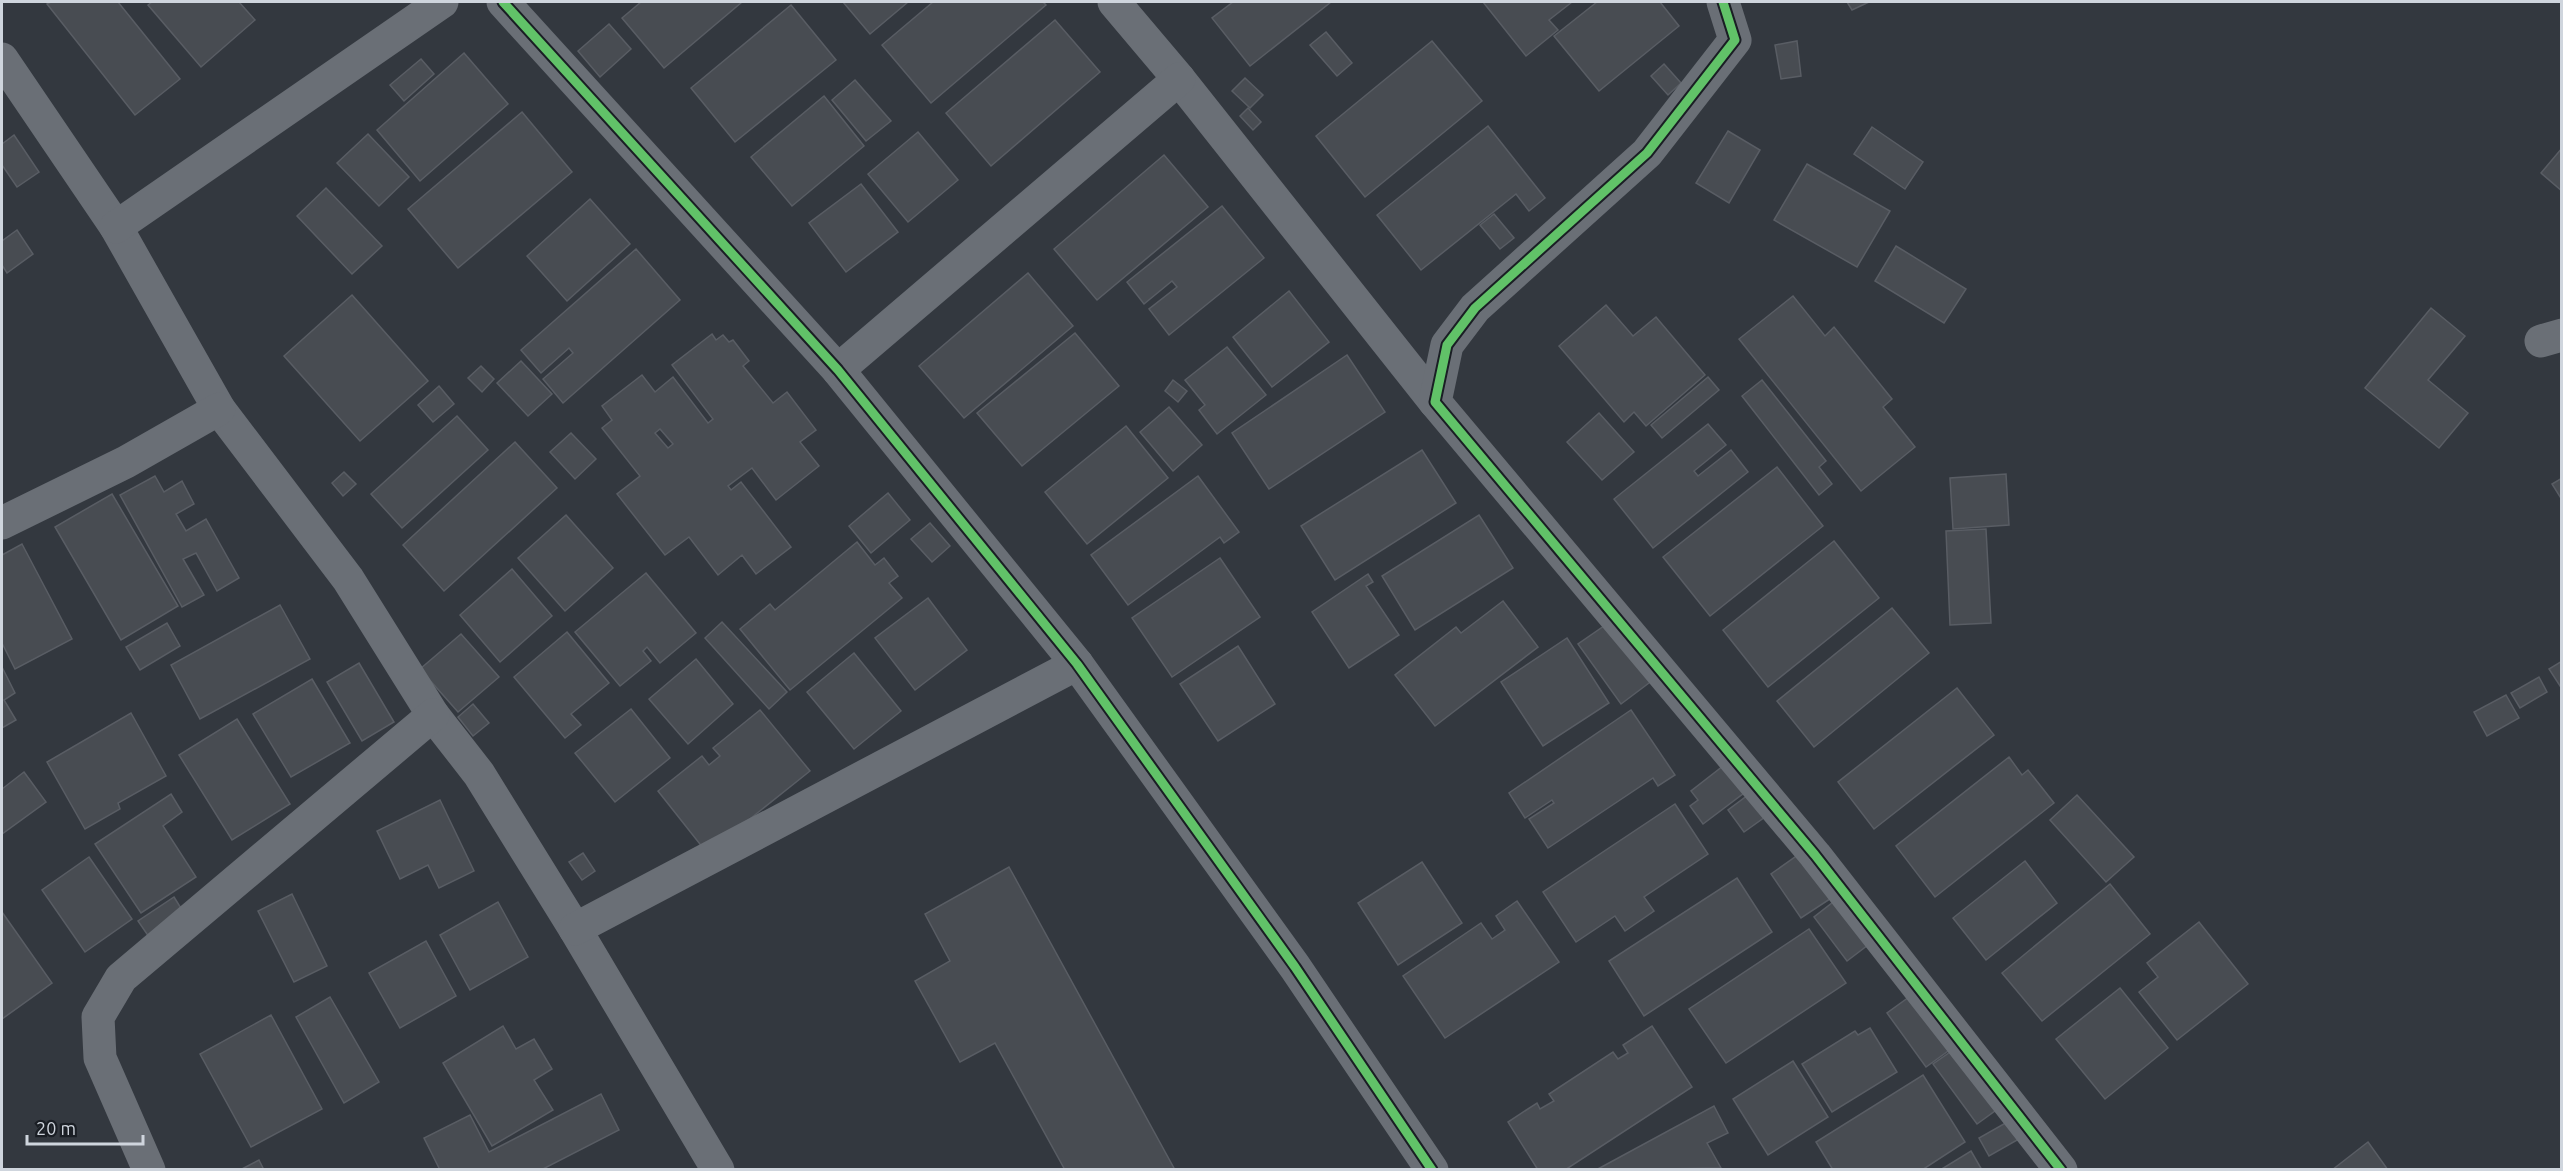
<svg xmlns="http://www.w3.org/2000/svg" width="2563" height="1171" font-family="Ubuntu,sans-serif">
  <style>
    .building { fill: #484c52; stroke: #595d64; stroke-width: 1.5; fill-rule: evenodd }
    .lines { fill: none; stroke-linecap: round; stroke-linejoin: round }
    .minor { stroke: #6a6f76; stroke-width: 33 }
    .tertiary { stroke: #6a6f76; stroke-width: 33 }
    .cycleway-casing { stroke: #1a1e24; stroke-width: 13 }
    .cycleway { stroke: #61c268; stroke-width: 9 }
  </style>
  <rect width="100%" height="100%" fill="#33383f"/>
  <g class="building">
    <path d="M51,2H118L180,79L135,115L47,4Z"/>
    <path d="M152,2H239L255,20L201,67L148,5Z"/>
    <path d="M641,2H742L664,68L622,18Z"/>
    <path d="M843,2H908L870,34Z"/>
    <path d="M933,2H1043L1046,5L931,103L882,45Z"/>
    <path d="M1233,2H1331L1250,66L1212,18Z"/>
    <path d="M1483,2H1572L1549,20L1558,30L1526,56Z"/>
    <path d="M1597,2H1660L1679,26L1599,91L1554,36Z"/>
    <path d="M1847,2H1869L1852,10Z"/>
    <path d="M791,5L836,60L735,142L691,88Z"/>
    <path d="M1055,20L1100,72L991,166L946,113Z"/>
    <path d="M609,24L631,49L600,77L578,51Z"/>
    <path d="M1326,32L1352,63L1337,76L1310,45Z"/>
    <path d="M1432,41L1482,101L1365,197L1316,136Z"/>
    <path d="M1797,41L1801,76L1781,79L1775,45Z"/>
    <path d="M464,53L508,104L420,181L377,130Z"/>
    <path d="M421,59L434,74L404,101L390,85Z"/>
    <path d="M1664,64L1681,83L1668,95L1651,76Z"/>
    <path d="M1245,78L1263,95L1250,108L1232,91Z"/>
    <path d="M855,80L891,121L866,141L832,100Z"/>
    <path d="M824,96L864,146L792,206L751,157Z"/>
    <path d="M1248,108L1261,122L1253,130L1240,116Z"/>
    <path d="M522,112L572,172L458,268L408,209Z"/>
    <path d="M1488,126L1545,198L1529,211L1516,194L1421,270L1377,215Z"/>
    <path d="M1872,127L1923,162L1905,189L1854,154Z"/>
    <path d="M1728,131L1760,150L1729,203L1696,183Z"/>
    <path d="M918,132L958,180L908,222L868,174Z"/>
    <path d="M368,134L409,177L379,206L337,163Z"/>
    <path d="M14,135L39,172L17,187L2,165V144Z"/>
    <path d="M2562,148V191L2541,173Z"/>
    <path d="M1164,155L1208,207L1097,300L1054,249Z"/>
    <path d="M1807,164L1890,211L1857,267L1774,220Z"/>
    <path d="M861,184L898,232L846,272L809,223Z"/>
    <path d="M326,188L382,246L352,274L297,216Z"/>
    <path d="M590,199L630,244L567,301L527,256Z"/>
    <path d="M1222,206L1264,258L1169,335L1149,309L1177,287L1172,281L1144,304L1127,282Z"/>
    <path d="M1494,214L1514,238L1500,249L1480,225Z"/>
    <path d="M17,230L33,254L7,273L2,265V241Z"/>
    <path d="M1896,246L1966,289L1944,323L1875,281Z"/>
    <path d="M636,249L680,300L563,403L543,379L573,353L569,348L541,373L521,350Z"/>
    <path d="M1028,273L1073,326L964,418L919,366Z"/>
    <path d="M1289,291L1329,342L1272,387L1233,337Z"/>
    <path d="M352,295L428,381L360,441L284,356Z"/>
    <path d="M1793,296L1825,336L1834,327L1892,399L1883,407L1915,447L1861,491L1739,339Z"/>
    <path d="M1606,305L1633,336L1656,317L1705,375L1646,426L1634,412L1624,422L1559,346Z"/>
    <path d="M2431,308L2465,336L2428,380L2468,413L2439,448L2365,388Z"/>
    <path d="M1075,333L1119,386L1022,466L977,413Z"/>
    <path d="M712,334L716,340L723,335L729,342L733,340L749,361L743,366L773,403L787,392L816,430L800,442L819,466L776,500L752,468L728,486L731,490L741,482L791,547L756,574L742,555L718,575L689,537L665,555L617,494L640,476L602,428L612,420L602,406L642,375L655,392L673,377L708,423L713,419L672,365ZM660,429L673,444L668,448L655,433Z"/>
    <path d="M1227,347L1266,395L1217,434L1199,410L1205,405L1185,380Z"/>
    <path d="M1347,355L1385,412L1269,489L1232,433Z"/>
    <path d="M521,361L552,394L528,416L497,383Z"/>
    <path d="M481,366L494,379L482,392L468,378Z"/>
    <path d="M1708,377L1719,390L1662,438L1651,425Z"/>
    <path d="M1173,380L1187,391L1178,402L1165,391Z"/>
    <path d="M1762,380L1826,461L1819,467L1832,484L1819,495L1742,396Z"/>
    <path d="M439,386L454,404L433,422L418,405Z"/>
    <path d="M1169,407L1202,445L1173,471L1140,432Z"/>
    <path d="M1599,413L1634,452L1602,480L1567,442Z"/>
    <path d="M457,416L488,450L402,528L371,494Z"/>
    <path d="M1708,424L1726,445L1694,471L1698,476L1731,450L1748,472L1653,548L1614,499Z"/>
    <path d="M1126,426L1168,478L1087,544L1045,492Z"/>
    <path d="M571,433L596,459L575,479L550,452Z"/>
    <path d="M515,442L557,488L444,591L403,545Z"/>
    <path d="M1422,450L1456,503L1335,580L1301,526Z"/>
    <path d="M1777,467L1823,526L1710,616L1663,557Z"/>
    <path d="M344,472L356,484L343,496L332,483Z"/>
    <path d="M2006,474L2009,525L1953,529L1950,478Z"/>
    <path d="M155,476L164,492L182,481L194,504L176,514L186,531L206,519L239,578L217,591L196,553L183,559L204,595L182,607L120,495Z"/>
    <path d="M1198,476L1239,532L1224,543L1220,537L1128,605L1091,555Z"/>
    <path d="M2562,478V500L2552,484Z"/>
    <path d="M888,493L910,520L871,553L849,526Z"/>
    <path d="M112,494L178,606L121,640L55,527Z"/>
    <path d="M566,515L613,568L565,611L518,558Z"/>
    <path d="M1479,515L1513,568L1415,630L1382,576Z"/>
    <path d="M930,523L950,546L932,562L911,539Z"/>
    <path d="M1986,529L1991,623L1950,625L1946,531Z"/>
    <path d="M1834,541L1879,598L1768,687L1723,630Z"/>
    <path d="M857,542L875,565L884,558L898,576L889,583L902,598L790,690L740,629L770,604L775,610Z"/>
    <path d="M22,544L72,639L15,669L2,643V555Z"/>
    <path d="M1220,558L1260,617L1172,677L1132,618Z"/>
    <path d="M512,569L552,616L500,662L460,615Z"/>
    <path d="M646,573L696,633L660,663L647,647L643,651L651,661L620,686L575,632Z"/>
    <path d="M1368,574L1373,582L1366,586L1399,635L1349,668L1312,612Z"/>
    <path d="M928,598L967,650L915,690L875,638Z"/>
    <path d="M1503,601L1538,647L1435,726L1395,675L1456,627L1461,633Z"/>
    <path d="M280,605L310,659L200,719L171,665Z"/>
    <path d="M1892,608L1929,653L1814,747L1777,701Z"/>
    <path d="M722,622L787,692L769,709L705,638Z"/>
    <path d="M167,623L180,646L140,670L126,647Z"/>
    <path d="M1604,626L1653,680L1621,704L1578,644Z"/>
    <path d="M567,632L609,683L571,714L581,725L565,738L514,677Z"/>
    <path d="M461,634L499,677L458,712L420,669Z"/>
    <path d="M1567,638L1609,703L1543,746L1501,682Z"/>
    <path d="M1238,646L1275,704L1218,741L1180,684Z"/>
    <path d="M854,653L901,711L854,749L807,692Z"/>
    <path d="M696,659L733,704L688,744L649,699Z"/>
    <path d="M2562,661V689L2549,669Z"/>
    <path d="M359,663L394,722L362,741L327,682Z"/>
    <path d="M2,667L15,693L4,700L16,720L2,728Z"/>
    <path d="M2539,677L2547,692L2520,708L2511,693Z"/>
    <path d="M312,679L350,743L291,777L253,714Z"/>
    <path d="M1957,688L1994,735L1874,829L1838,782Z"/>
    <path d="M2506,695L2519,718L2487,736L2474,712Z"/>
    <path d="M473,704L489,723L473,736L458,717Z"/>
    <path d="M631,709L670,758L615,802L575,753Z"/>
    <path d="M760,710L810,771L707,853L658,791L702,756L709,765L720,756L713,748Z"/>
    <path d="M1631,710L1675,775L1658,786L1653,778L1548,848L1529,819L1554,803L1552,800L1525,818L1509,793Z"/>
    <path d="M131,713L166,776L118,803L120,809L85,829L47,762Z"/>
    <path d="M237,719L290,804L232,840L179,755Z"/>
    <path d="M2009,757L2022,775L2028,770L2054,803L1935,897L1896,846Z"/>
    <path d="M1723,766L1744,793L1703,824L1690,806L1698,800L1691,791Z"/>
    <path d="M24,772L46,802L2,834V789Z"/>
    <path d="M1756,789L1772,812L1744,832L1728,810Z"/>
    <path d="M171,794L182,812L163,826L196,877L141,913L95,844Z"/>
    <path d="M2077,795L2134,857L2106,882L2050,820Z"/>
    <path d="M440,800L474,871L439,888L428,865L400,879L377,831Z"/>
    <path d="M1675,804L1708,854L1644,897L1654,911L1625,931L1615,916L1576,942L1543,892Z"/>
    <path d="M1802,852L1833,897L1801,918L1771,874Z"/>
    <path d="M583,853L595,871L582,880L569,862Z"/>
    <path d="M89,857L132,919L85,952L42,890Z"/>
    <path d="M2025,861L2057,903L1986,960L1953,918Z"/>
    <path d="M1422,862L1462,923L1398,965L1358,903Z"/>
    <path d="M1009,867L1175,1170H1065L995,1043L960,1062L915,981L950,961L925,914Z"/>
    <path d="M1737,878L1772,932L1644,1016L1609,961Z"/>
    <path d="M2110,884L2150,934L2042,1021L2002,973Z"/>
    <path d="M292,894L327,966L294,982L258,911Z"/>
    <path d="M174,897L184,913L149,937L138,921Z"/>
    <path d="M1837,899L1876,939L1847,961L1814,917Z"/>
    <path d="M1517,901L1559,962L1445,1038L1403,976L1481,923L1492,939L1505,930L1496,916Z"/>
    <path d="M498,902L528,957L470,990L440,935Z"/>
    <path d="M2,912L52,983L2,1019Z"/>
    <path d="M2199,922L2248,984L2177,1040L2139,992L2158,977L2147,963Z"/>
    <path d="M1809,929L1846,983L1726,1063L1689,1009Z"/>
    <path d="M426,941L456,996L400,1028L369,973Z"/>
    <path d="M2120,988L2168,1048L2105,1099L2056,1039Z"/>
    <path d="M1916,992L1955,1046L1926,1067L1887,1013Z"/>
    <path d="M330,997L379,1082L344,1103L296,1017Z"/>
    <path d="M271,1015L322,1109L251,1147L200,1054Z"/>
    <path d="M503,1026L516,1049L534,1039L552,1069L534,1080L553,1110L492,1146L443,1063Z"/>
    <path d="M1652,1026L1692,1087L1565,1170H1538L1508,1122L1537,1103L1540,1109L1554,1101L1549,1094L1613,1052L1618,1059L1628,1053L1623,1045Z"/>
    <path d="M1870,1028L1897,1072L1832,1112L1802,1064L1855,1031L1858,1035Z"/>
    <path d="M1956,1048L1999,1108L1977,1124L1933,1064Z"/>
    <path d="M1793,1061L1828,1117L1768,1155L1733,1099Z"/>
    <path d="M1923,1075L1965,1142L1922,1170H1833L1816,1142Z"/>
    <path d="M601,1094L619,1130L541,1170H440L424,1138L470,1115L489,1152Z"/>
    <path d="M1714,1106L1728,1133L1707,1143L1721,1168L1596,1170Z"/>
    <path d="M2009,1121L2019,1139L1989,1156L1979,1138Z"/>
    <path d="M2368,1142L2388,1170H2332Z"/>
    <path d="M1971,1151L1982,1170H1940Z"/>
    <path d="M259,1160L264,1170H240Z"/>
  </g>
  <g class="lines">
    <g class="minor">
      <path d="M503,2L838,370L1077,664L1295,967L1432,1170"/>
      <path d="M1114,2L1179,79L1435,402"/>
      <path d="M2,59L116,227L219,409L348,579L433,715L479,774L575,929L718,1170"/>
      <path d="M116,227L442,2"/>
      <path d="M2541,341L2562,335"/>
      <path d="M838,370L1179,79"/>
      <path d="M2,523L126,462L219,409"/>
      <path d="M575,929L1077,664"/>
      <path d="M149,1170L100,1058L98,1017L121,978L433,715"/>
    </g>
    <path class="tertiary" d="M1723,2L1735,40L1647,153L1475,308L1447,345L1435,402L1815,855L2061,1170"/>
    <defs>
      <g id="cycleway">
        <path d="M503,2L838,370L1077,664L1295,967L1432,1170"/>
        <path d="M1723,2L1735,40L1647,153L1475,308L1447,345L1435,402L1815,855L2061,1170"/>
      </g>
    </defs>
    <use href="#cycleway" class="cycleway-casing"/>
    <use href="#cycleway" class="cycleway"/>
  </g>
  <rect width="2563" height="1171" fill="none" stroke="#cfd5dd" stroke-width="6"/>
  <path d="M27 1135v9h116v-9" fill="none" stroke="#cfd5dd" stroke-width="3"/>
  <text x="36" y="1135" font-size="18" fill="#cfd5dd" stroke="#1a1e24" stroke-width="4.5" paint-order="stroke">20 m</text>
</svg>
